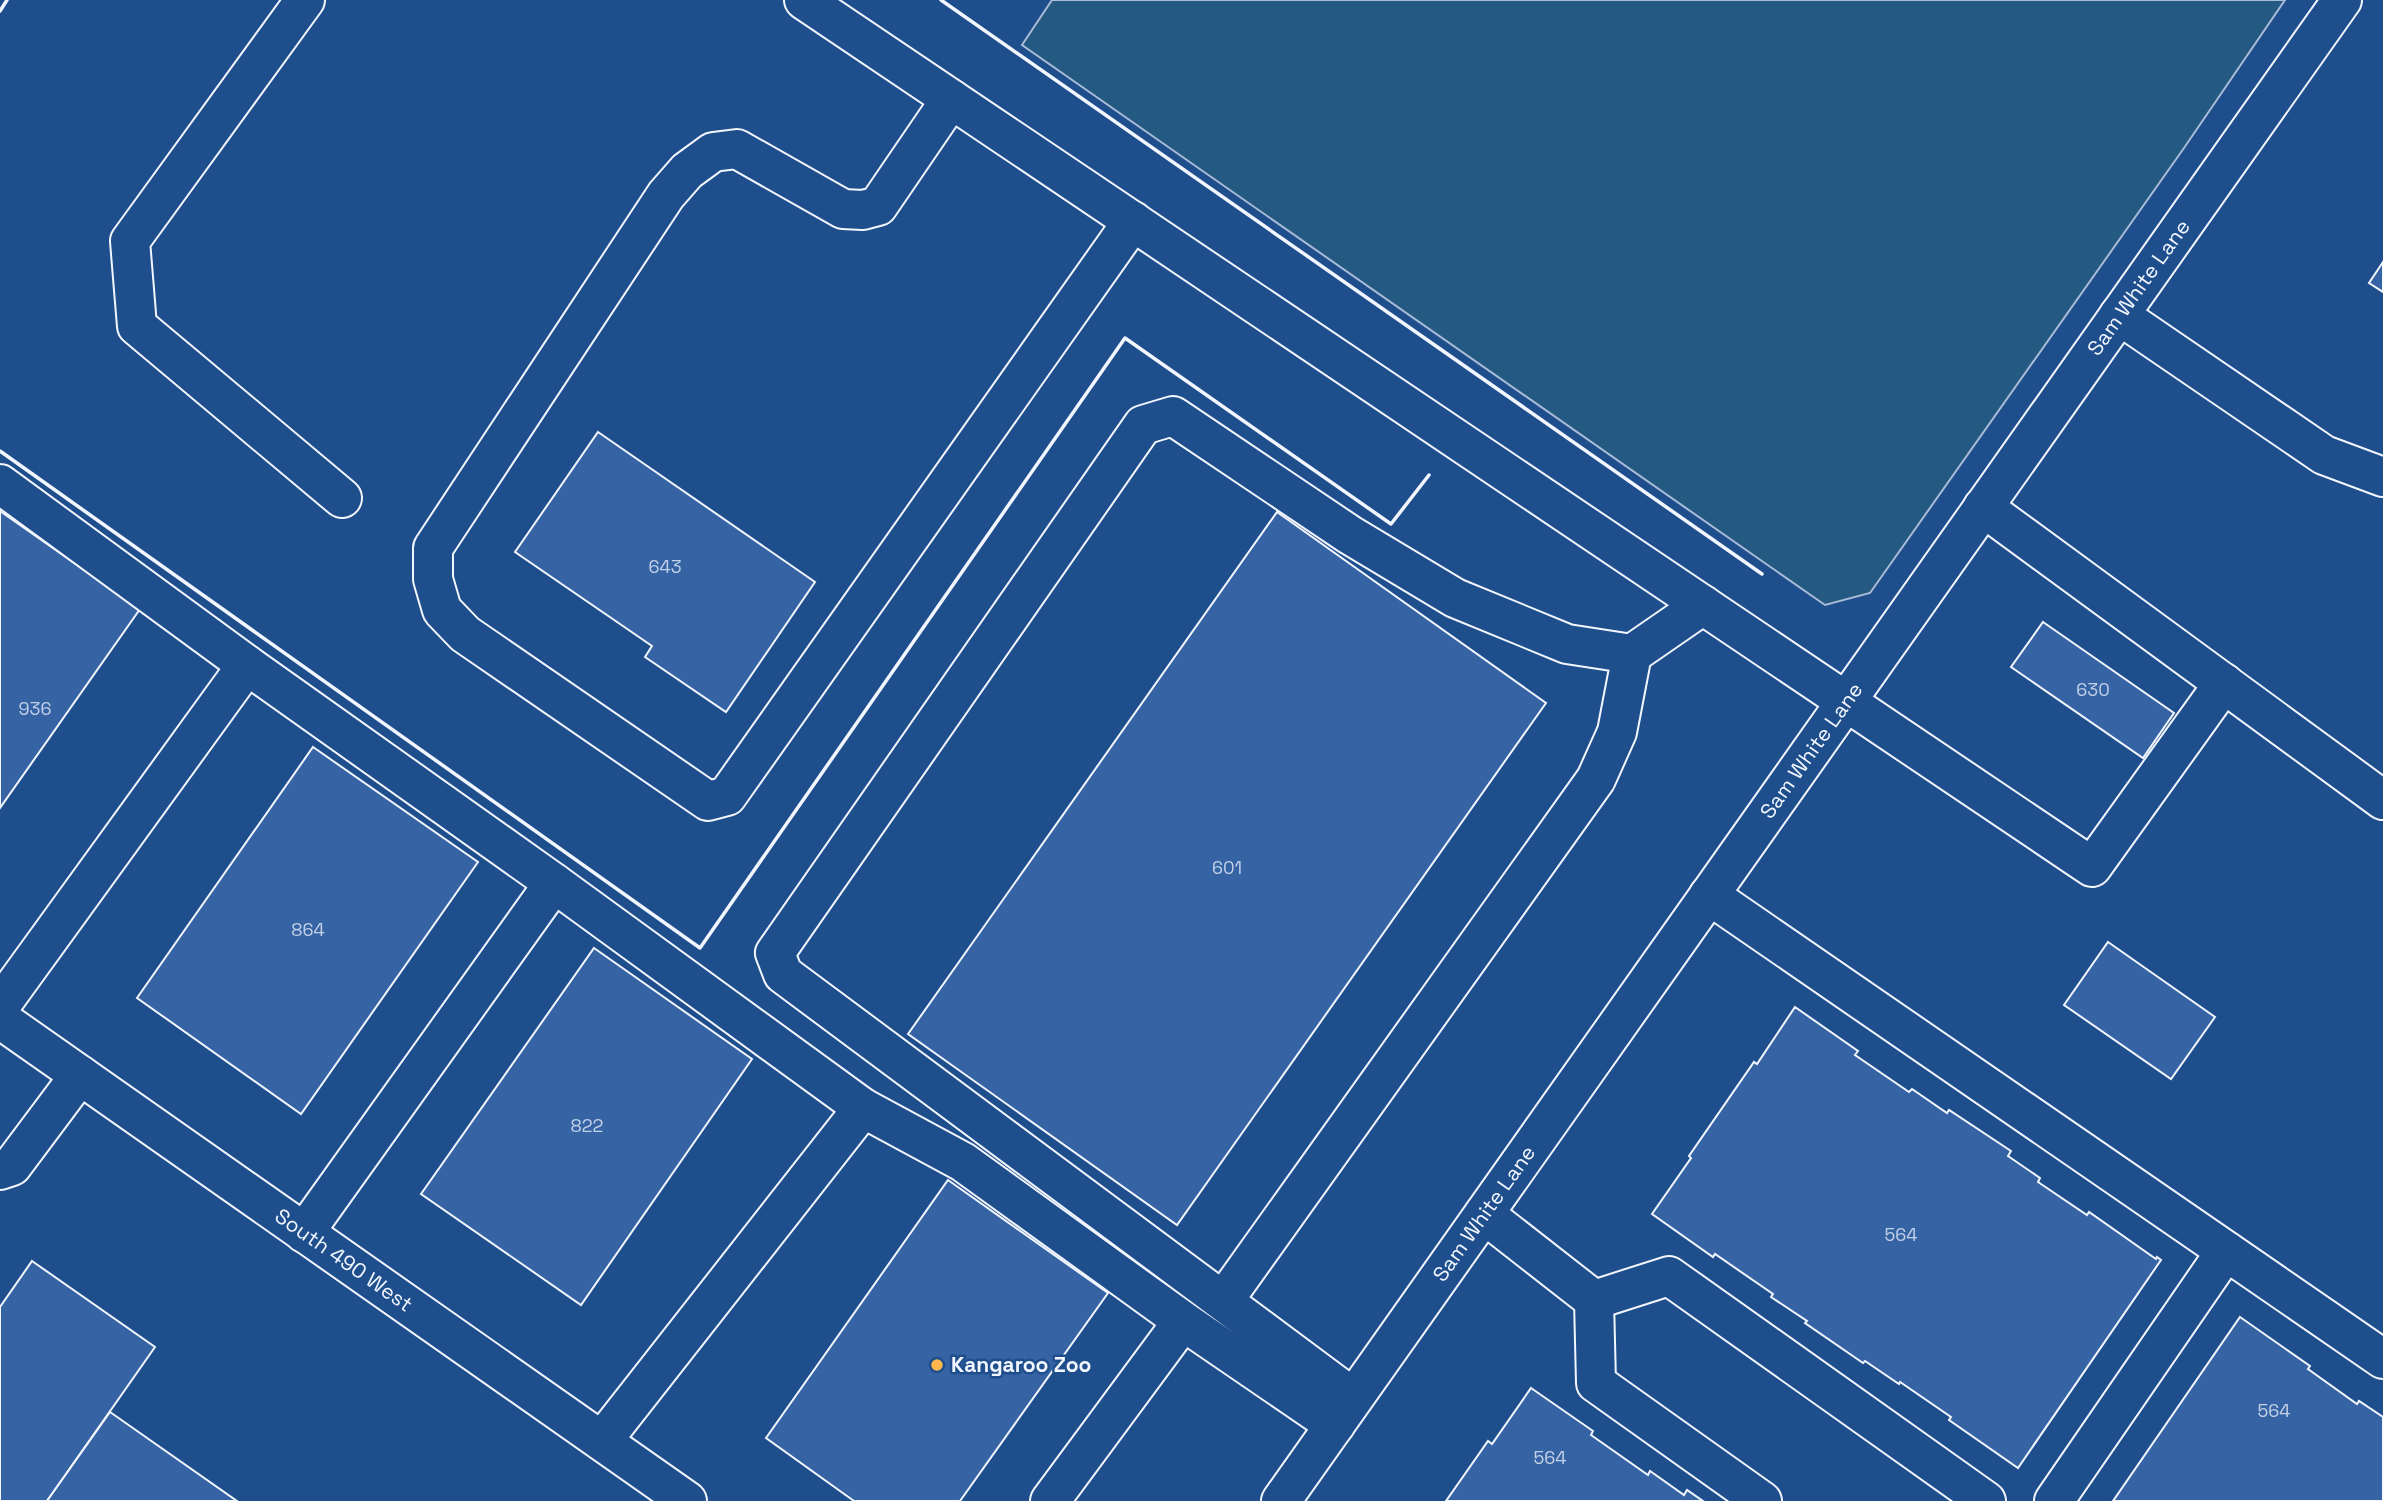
<svg xmlns="http://www.w3.org/2000/svg" width="2383" height="1501" font-family="'Space Grotesk',sans-serif">
  <style>
    .green { fill: #245a82; stroke: #a8bbd7; stroke-width: 2 }
    .building { fill: #3563a3; stroke: #f2f6ff; stroke-width: 2 }
    .lines { fill: none; stroke-linecap: round; stroke-linejoin: round }
    .minor-casing { stroke: #f2f6ff; stroke-width: 42 }
    .minor { stroke: #1f4e8c; stroke-width: 38 }
    .wall { stroke: #f2f6ff; stroke-width: 3.5 }
    .poi-dot { fill: #ffb74d; stroke: #1f4e8c; stroke-width: 2.5 }
    .labels { text-anchor: middle; stroke-width: 5; stroke-linejoin: round; paint-order: stroke }
    .number-label { font-size: 18px; fill: #c3d1e8 }
    .street-label { font-size: 21px; fill: #f2f6ff; stroke: #1f4e8c }
    .poi-label { font-size: 21px; font-weight: bold; fill: #f2f6ff; stroke: #1f4e8c; text-anchor: start }
  </style>
  <rect width="100%" height="100%" fill="#1f4e8c"/>
  <path class="green" d="M1052,0H2285L2184,148L1870,593L1825,605L1022,45Z"/>
  <g class="building">
    <path d="M2383,262V292L2369,283Z"/>
    <path d="M598,432L815,582L726,712L645,657L652,646L515,552Z"/>
    <path d="M0,511L140,609L0,808Z"/>
    <path d="M1277,512L1546,703L1177,1225L908,1034Z"/>
    <path d="M2043,622L2174,713L2143,758L2011,667Z"/>
    <path d="M313,747L478,862L301,1114L137,998Z"/>
    <path d="M2108,942L2215,1017L2171,1079L2064,1005Z"/>
    <path d="M594,948L752,1059L581,1305L421,1194Z"/>
    <path d="M1795,1007L1858,1051L1855,1055L1909,1092L1912,1089L1947,1113L1949,1110L2011,1151L2008,1156L2040,1178L2038,1182L2087,1215L2089,1212L2156,1259L2157,1257L2161,1260L2018,1468L1949,1420L1951,1417L1900,1382L1899,1384L1865,1361L1863,1363L1805,1323L1807,1321L1771,1297L1773,1294L1715,1254L1713,1257L1652,1214L1691,1158L1689,1156L1754,1062L1757,1064Z"/>
    <path d="M948,1180L1108,1293L960,1501H854L766,1438Z"/>
    <path d="M32,1261L155,1347L47,1501H0V1307Z"/>
    <path d="M2240,1317L2310,1366L2308,1369L2357,1404L2359,1401L2383,1417V1501H2113Z"/>
    <path d="M1531,1388L1593,1431L1591,1435L1648,1475L1650,1471L1684,1495L1687,1490L1703,1501H1446L1488,1441L1492,1444Z"/>
    <path d="M110,1412L237,1501H47Z"/>
  </g>
  <g class="lines">
    <defs>
      <g id="minor">
        <path d="M305,0L130,241L137,326L342,498"/>
        <path d="M804,0L2092,867L2224,683"/>
        <path d="M951,99L878,206L863,210L843,209L737,149L713,152L687,171L666,195L433,548V579L442,610L465,634L708,801L727,796L1133,221"/>
        <path d="M2119,315L2324,455L2383,477"/>
        <path d="M0,484L247,665L554,883L863,1108L963,1162L1183,1321L1335,1425"/>
        <path d="M1983,507L2383,800"/>
        <path d="M1709,895L2383,1359"/>
        <path d="M0,1006L247,665"/>
        <path id="s1" d="M0,1019L687,1501"/>
        <path d="M0,1170L12,1166L80,1075"/>
        <path d="M1484,1214L1594,1300L1596,1383L1762,1501"/>
        <path d="M304,1233L554,883"/>
        <path d="M1224,1300L1596,779L1617,732L1632,654"/>
        <path d="M1594,1300L1669,1276L1986,1501"/>
        <path d="M1353,1398L783,974L775,953L1143,425L1173,416L1350,535L1455,598L1567,644L1632,654L1703,605"/>
        <path d="M602,1441L863,1108"/>
        <path d="M1050,1501L1183,1321"/>
        <path id="s2" d="M1281,1501L2342,0"/>
        <path d="M2054,1501L2226,1251"/>
      </g>
    </defs>
    <use href="#minor" class="minor-casing"/>
    <use href="#minor" class="minor"/>
    <g class="wall">
      <path d="M941,0L1762,574"/>
      <path d="M0,11L7,0"/>
      <path d="M0,451L700,948L1125,338L1391,524L1429,475"/>
    </g>
  </g>
  <circle class="poi-dot" cx="937" cy="1365" r="7"/>
  <g class="labels">
    <g class="number-label">
      <text x="665" y="573">643</text>
      <text x="2093" y="696">630</text>
      <text x="35" y="715">936</text>
      <text x="1227" y="874">601</text>
      <text x="308" y="936">864</text>
      <text x="587" y="1132">822</text>
      <text x="1901" y="1241">564</text>
      <text x="2274" y="1417">564</text>
      <text x="1550" y="1464">564</text>
    </g>
    <g class="street-label">
      <text dy="7" stroke="none"><textPath href="#s2" startOffset="1486">Sam White Lane</textPath></text>
      <text dy="7" stroke="none"><textPath href="#s2" startOffset="919">Sam White Lane</textPath></text>
      <text dy="7" stroke="none"><textPath href="#s2" startOffset="352">Sam White Lane</textPath></text>
      <text dy="7" stroke="none"><textPath href="#s1" startOffset="420">South 490 West</textPath></text>
    </g>
    <g class="poi-label">
      <text x="951" y="1372">Kangaroo Zoo</text>
    </g>
  </g>
</svg>
